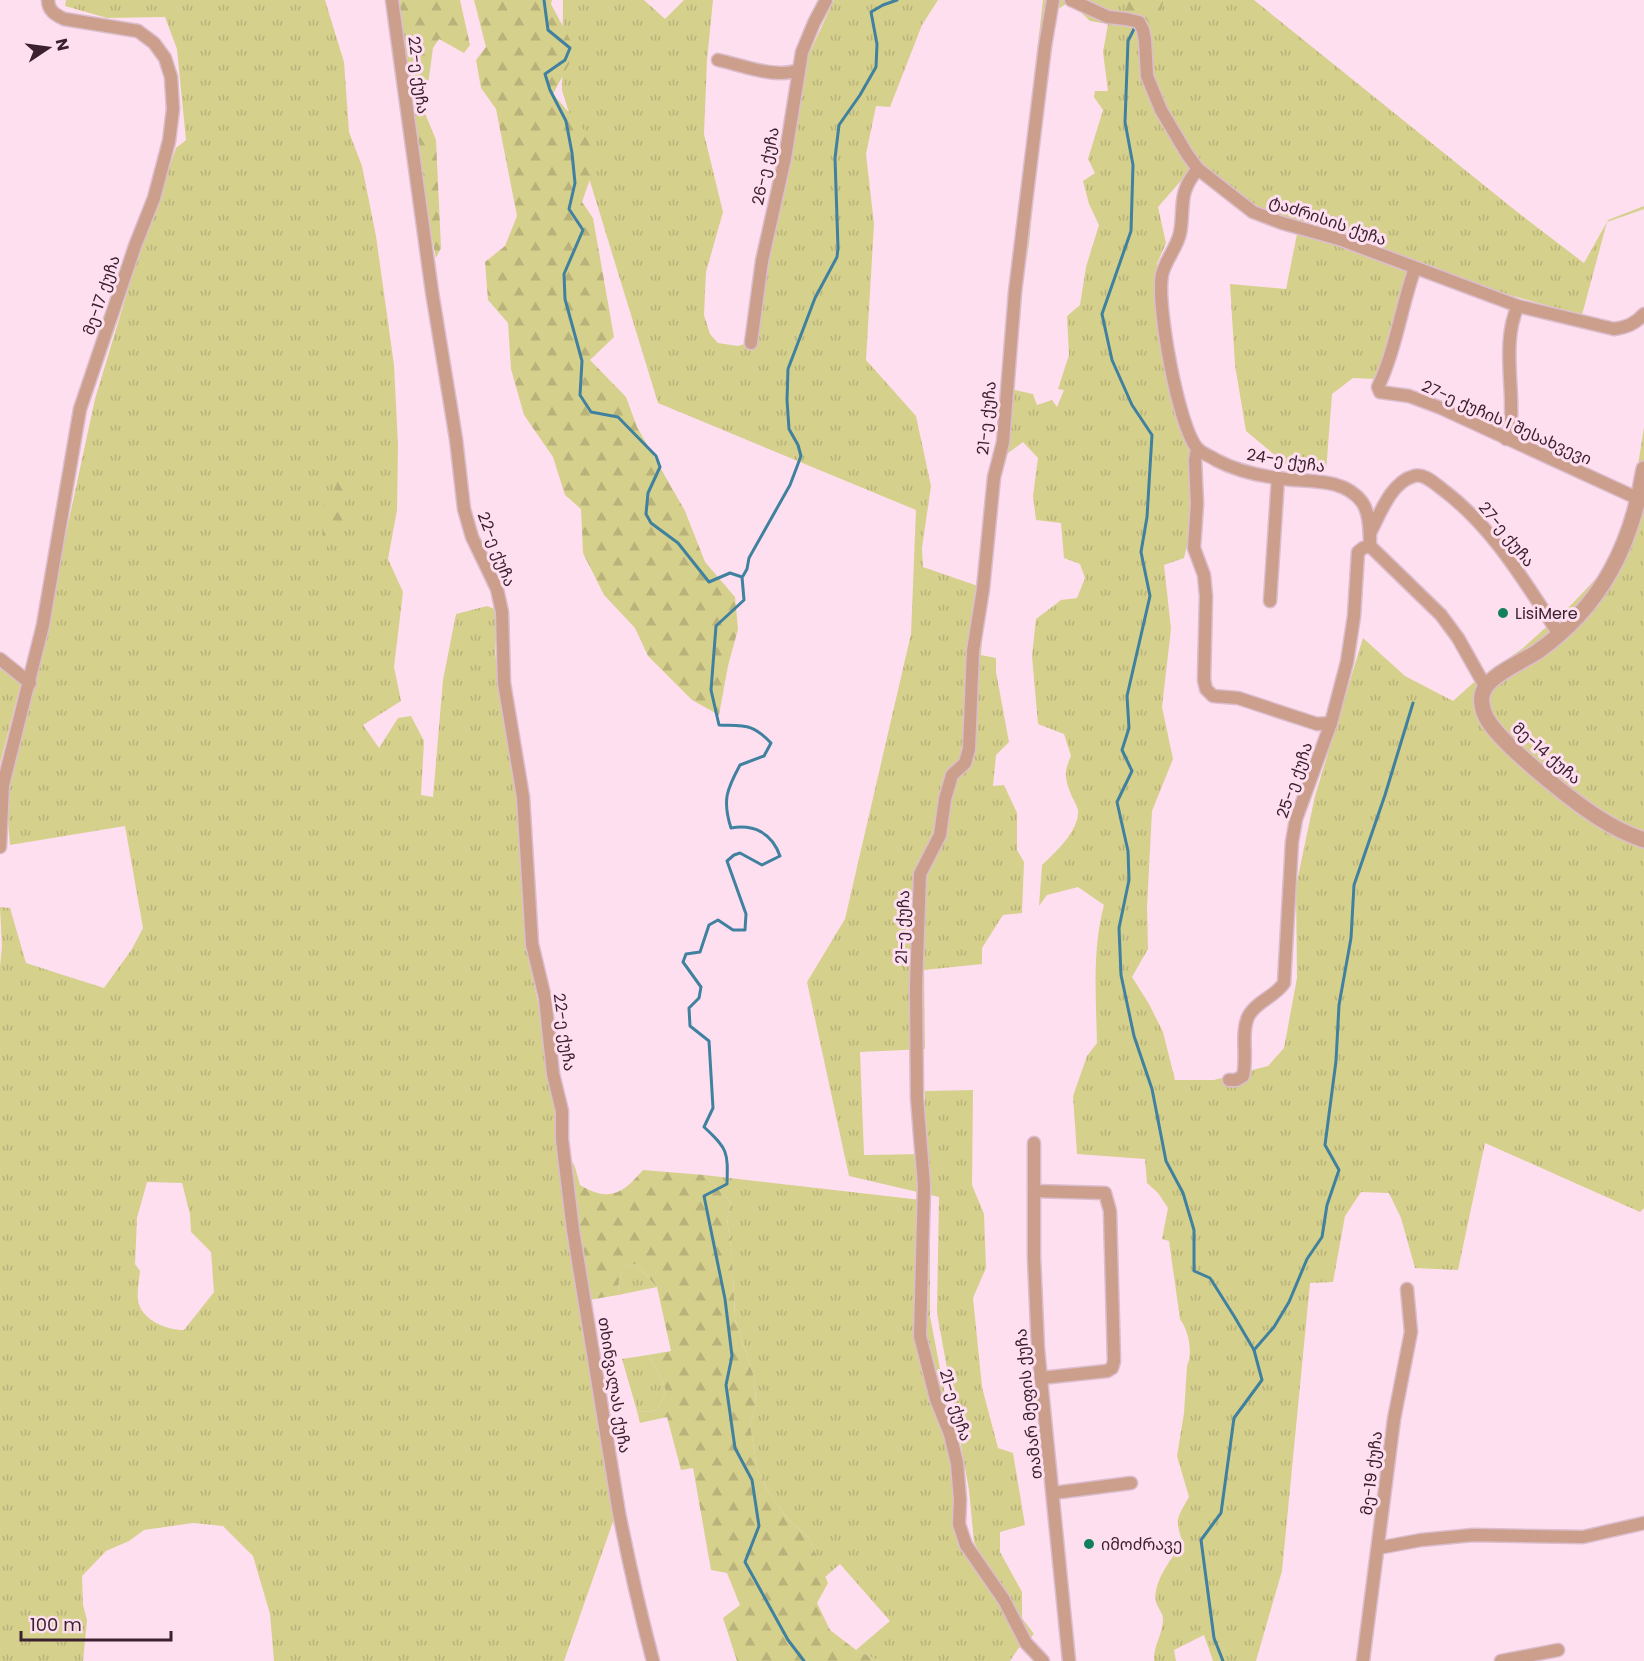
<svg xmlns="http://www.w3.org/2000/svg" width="1644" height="1661" font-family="Poppins,'Noto Sans Georgian',sans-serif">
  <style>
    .grass { fill: url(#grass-tufts); fill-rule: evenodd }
    .forest { fill: url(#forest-firs) }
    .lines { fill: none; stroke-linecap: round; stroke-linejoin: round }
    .stream { stroke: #3f819f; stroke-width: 3 }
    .minor-casing { stroke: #dbbdcd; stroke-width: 15 }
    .tertiary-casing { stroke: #dbbdcd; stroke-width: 18 }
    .minor { stroke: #cc9f8c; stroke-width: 12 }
    .tertiary { stroke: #cc9f8c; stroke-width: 15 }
    .poi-dot { fill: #13805c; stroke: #fedff0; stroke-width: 2 }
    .labels { text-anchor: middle; stroke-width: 6; stroke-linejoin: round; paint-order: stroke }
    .street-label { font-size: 16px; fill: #3b2030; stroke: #fedff0 }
    .poi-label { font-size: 16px; fill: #3b2030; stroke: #fedff0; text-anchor: start }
  </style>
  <defs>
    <pattern id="grass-tufts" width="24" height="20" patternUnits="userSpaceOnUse" patternTransform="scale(1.5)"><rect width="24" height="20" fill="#d6d08d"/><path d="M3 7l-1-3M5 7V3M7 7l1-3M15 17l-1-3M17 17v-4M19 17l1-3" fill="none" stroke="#b9b27a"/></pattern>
    <pattern id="forest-firs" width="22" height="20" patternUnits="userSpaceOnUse" patternTransform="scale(1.5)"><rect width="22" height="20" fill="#d6d08d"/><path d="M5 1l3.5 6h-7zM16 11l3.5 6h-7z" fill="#b9b27a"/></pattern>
  </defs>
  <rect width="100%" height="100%" fill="#fedff0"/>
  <g class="grass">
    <path d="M66,0H325L344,62L349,132L362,166L376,236L394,365L398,445L397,510L388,559L403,592L394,667L401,701L363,725L379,748L398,718L411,716L424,741L421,795L433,797L443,680L456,614L487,606L497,610L495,653L519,813L525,942L544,1030L556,1105V1136L567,1228L585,1326L615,1516L564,1661H274L270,1614L253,1556L223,1526L193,1523L144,1530L129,1541L106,1551L82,1576L83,1605L87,1620L83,1661H0V967L2,946L0,907L10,908L26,963L104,988L132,949L143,928L125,826L10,845L6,792L40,654L95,399L136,263L176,148L186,140L177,49L165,17L107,18L65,6ZM147,1182L182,1183L190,1214L191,1232L211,1252L214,1292L184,1330C166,1330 141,1320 138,1300C137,1291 139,1280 140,1271L135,1264L137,1218Z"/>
    <path d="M563,0H644L665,19L684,0H713L707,60L704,134L723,212L706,272L704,315L710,334L718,343L738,346L755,341L778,185L809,54L834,0H938L922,25L890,107L876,106L866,154L874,224L866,360L916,416L931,486L922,548L923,567L978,586L1000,439L1015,241L1043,0H1254L1521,215L1584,263L1608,220L1644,206V209L1607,222L1582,315L1492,290L1415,261L1377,379L1353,378L1332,394L1326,472L1288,466L1246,431L1235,365L1230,284L1286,289L1297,234L1250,215L1193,167L1158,207L1166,243L1157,264L1159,336L1170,392L1188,441L1194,469L1196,509L1184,558L1164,565L1171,629L1162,707L1173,759L1152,811L1147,907L1148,949L1132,977L1149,1004L1163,1032L1175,1080H1214L1268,1066L1284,1048L1297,978L1296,886L1315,796L1363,638L1405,676L1453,701L1473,683L1523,648L1572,604L1605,569L1632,504L1644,427V1208L1640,1212L1485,1143L1458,1270L1415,1268L1401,1218L1389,1193L1361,1192L1345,1216L1333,1282L1310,1283L1282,1571L1256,1661H1213L1204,1635L1174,1650L1176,1661H1154C1153,1646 1163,1634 1163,1619C1163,1614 1158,1608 1156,1602C1152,1583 1172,1557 1183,1543C1175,1520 1176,1519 1189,1497L1177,1456L1184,1413L1187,1366C1193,1353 1189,1331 1180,1319L1169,1241L1162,1239L1168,1208L1158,1193L1147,1183L1145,1159L1077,1154L1073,1096L1087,1056L1097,1043C1096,997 1092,950 1104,905L1078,887L1047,895L1039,906L1042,865C1055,853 1080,830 1078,810C1077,806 1074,800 1072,797C1065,779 1063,773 1071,756L1064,734L1038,724L1032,656L1036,619L1061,600L1077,598L1085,578L1080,564L1064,558L1061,523L1036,520L1033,496L1038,458L1023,442L1008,453L992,512L981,655L996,658V672L1009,742L996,755L993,786L1004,785L1017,813V850L1024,862L1022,913L1003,915L982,948V964L924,970L925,1049L860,1052L864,1155L925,1154V1091L973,1090L972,1185L984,1214L986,1268L973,1298L982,1387L998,1448L1013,1453L1025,1525L1000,1532V1552L1022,1592V1618L1034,1634L1030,1638L1050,1661H1048L1029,1639L1018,1649L1010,1661H879L856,1650L890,1621L840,1564L825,1577L809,1538L787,1518L769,1493L757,1468L750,1424L756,1405L754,1377L735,1319L732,1255L727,1218L731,1202L704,1175L930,1201V1316L963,1489L967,1544L993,1578L974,1542L969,1490L937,1313L939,1197L849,1176L807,982L845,919L911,634L916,510L658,403L562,90ZM1066,4L1075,7L1090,21L1108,24L1103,52L1108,91H1095L1094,97L1103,110L1088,159L1095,173L1083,181L1089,204L1099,225L1086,267L1080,305L1067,316L1069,355L1058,389L1064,390L1057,407L1052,400L1037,405L1033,394L1015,390L1010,384L1015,332L1029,244L1041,120L1058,9Z"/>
    <path d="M0,669L22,679L0,764Z"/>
    <path d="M636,1264L657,1287L618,1295L619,1278L625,1266Z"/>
    <path d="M648,1355L663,1382L666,1392L657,1410L646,1412L637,1411L622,1359Z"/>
  </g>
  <g class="forest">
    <path d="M395,0H460L470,45L464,53L439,39L433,48L428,85L420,101L436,140L441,248L436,258L427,213Z"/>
    <path d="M474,0H552L551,4L576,51L553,94L590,137L595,165L582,202L593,218L614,337L590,360L626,397L637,427L685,511L705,562L735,597L738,629L728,666L719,715L692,700L648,656L635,628L604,595L583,553L581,509L565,495L553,457L524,415L511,369L508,323L488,300L485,262L505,246L517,216L496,109L481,88L476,60L486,47Z"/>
    <path d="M1128,0H1164L1159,16L1152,26L1145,18L1122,13L1127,7Z"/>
    <path d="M341,475L353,480L356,486L345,487V524L333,528L326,549L322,548L323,506L335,501L337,477Z"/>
    <path d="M568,1154L575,1167L580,1185C610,1203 623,1193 643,1170L704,1175L731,1202L727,1218L732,1255L735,1319L754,1377L756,1405L750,1424L757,1468L769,1493L787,1518L809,1538L828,1583L817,1603L830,1630L856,1650L879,1661H737L723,1618L740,1605L727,1573L711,1570L693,1468L681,1470L667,1417L640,1423L637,1411L646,1412L657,1410L666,1392L663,1382L648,1355L671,1351L657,1287L636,1264L625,1266L619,1278L618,1295L589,1300Z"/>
  </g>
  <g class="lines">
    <g class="stream">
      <path d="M544,0L548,30L570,48L565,60L545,74L550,90L566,121L572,153L575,183L569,209L583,230L564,274L565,299L582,361L580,395L591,412L618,417L656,456L660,467L648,493L646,514L651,523L678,543L709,582L730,573L742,577L744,600L716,626L711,690L719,725C745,726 752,723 771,743L764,756L740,765C727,789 722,800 731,828C754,824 772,833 780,856L762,865L740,853L734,855L727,861L746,914L745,930H733L718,920L709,925L700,952L686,954L683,962L701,987L699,998L689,1008L690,1026L709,1041L713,1108L704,1127C728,1149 728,1152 727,1184L704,1196L725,1299L732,1356L726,1385L735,1448L752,1480L759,1526L745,1562L788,1640L804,1661"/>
      <path d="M1135,27L1128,41L1125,122L1133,165L1131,231L1102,314L1112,360L1132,405L1152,435L1147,517L1141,552L1150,596L1127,696L1129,728L1122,750L1132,771L1117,802L1128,851L1129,880L1119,928L1121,975L1134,1036L1152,1089L1166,1161L1183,1193L1194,1230V1271L1210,1278L1234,1316L1254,1350L1262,1380L1234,1418L1221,1513L1201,1540L1214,1638L1223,1661"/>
      <path d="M743,576L747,569L749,558L790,485L801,456L798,445L789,429L787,400L788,369L815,298L837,257L838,248L835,158L839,125L860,95L876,67L877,44L871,12L883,5L897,0"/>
      <path d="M1254,1350L1274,1327L1289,1302L1307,1259L1322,1237L1327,1205L1339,1170L1325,1145L1336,1061L1339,1005L1351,938L1354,885L1385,795L1413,703"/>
    </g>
    <defs>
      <g id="minor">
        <path d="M392,0L432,292L456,439L464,509L472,537L497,589L502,612L504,683L523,797L532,944L545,998L553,1074L562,1111V1139L573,1230L619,1513C629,1563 640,1612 653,1661"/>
        <path d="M1071,0L1108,17L1126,19L1139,22L1143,30L1145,40L1147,76L1161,110L1187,154L1198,169L1253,212L1282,223L1339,239L1518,306L1614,329C1627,327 1635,324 1644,314"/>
        <path d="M718,60C742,65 775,79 799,70"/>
        <path d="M1198,169C1177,193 1185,207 1180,233C1177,248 1165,260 1162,275C1156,303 1178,426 1197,448C1201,453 1210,456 1216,460C1235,470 1255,475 1277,478C1305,483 1343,476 1362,502C1370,513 1370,533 1370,546L1441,615L1458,638L1485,686"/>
        <path d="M1415,268C1401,307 1396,349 1378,387L1380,392L1409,396L1441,408L1639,499"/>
        <path d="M751,343L762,261L785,158L802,52L814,23L826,0"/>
        <path d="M1506,439C1513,424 1511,414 1511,398C1510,368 1505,334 1518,306"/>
        <path d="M1197,449L1195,460L1197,504L1194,548L1204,575L1206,596L1204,680L1206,689L1213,696L1238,698L1317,724L1331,723"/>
        <path d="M1370,533C1380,514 1391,482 1414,476C1424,473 1434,483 1442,489C1493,527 1524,581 1559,634"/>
        <path d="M1270,601L1278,478"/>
        <path d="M0,659L30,683"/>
        <path d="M0,847L3,785L43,625L80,409L135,246L154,198L169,141L173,109L171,77L165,58L154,43L138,31L64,19C56,15 48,11 48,0"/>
        <path d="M1229,1080H1236L1243,1076C1248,1057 1240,1032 1249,1015C1258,1000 1275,997 1284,983L1292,842L1296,819L1331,723L1347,662L1354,616L1358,552L1363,548L1370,546"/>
        <path d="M1034,1143V1258L1038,1349L1069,1661"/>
        <path d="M1034,1191L1105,1193L1110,1211L1114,1361L1112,1368L1107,1371L1041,1378"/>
        <path d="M1053,1493L1131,1483"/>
        <path d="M1378,1548L1421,1540L1473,1535L1583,1537L1644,1523"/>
        <path d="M1043,1661L1026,1643L1004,1600L966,1545L959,1524L960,1500L957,1463L950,1434L936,1399L920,1336L924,1185L917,1098L916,987L920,874L940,835L945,799L952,775L965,763L969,749L973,651L983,589L994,477L1003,442L1015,292L1045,46L1053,0"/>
        <path d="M1363,1661L1394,1419L1411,1332L1407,1289"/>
        <path d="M1501,1661L1558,1650"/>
      </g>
      <path id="tertiary" d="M1644,469C1632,545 1601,607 1537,652C1523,661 1493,674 1485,688C1479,697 1482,710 1487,719C1502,745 1572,801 1599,818C1613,827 1629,835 1644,840"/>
    </defs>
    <use href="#minor" class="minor-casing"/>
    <use href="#tertiary" class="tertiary-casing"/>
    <use href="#minor" class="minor"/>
    <use href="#tertiary" class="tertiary"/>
  </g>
  <g class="poi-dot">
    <circle cx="1503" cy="613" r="6"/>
    <circle cx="1089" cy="1544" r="6"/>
  </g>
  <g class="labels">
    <g class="street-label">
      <text transform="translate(419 75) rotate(83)" y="6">22-ე ქუჩა</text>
      <text transform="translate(765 166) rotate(-78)" y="6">26-ე ქუჩა</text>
      <text transform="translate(1328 220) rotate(19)" y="6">ტაძრისის ქუჩა</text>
      <text transform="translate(101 295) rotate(-71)" y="6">მე-17 ქუჩა</text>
      <text transform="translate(986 418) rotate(-84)" y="6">21-ე ქუჩა</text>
      <text transform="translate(1507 422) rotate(24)" y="6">27-ე ქუჩის I შესახვევი</text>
      <text transform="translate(1286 460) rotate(9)" y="6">24-ე ქუჩა</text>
      <text transform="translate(1507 534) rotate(51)" y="6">27-ე ქუჩა</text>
      <text transform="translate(497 549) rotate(69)" y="6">22-ე ქუჩა</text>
      <text transform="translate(1547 753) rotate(41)" y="6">მე-14 ქუჩა</text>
      <text transform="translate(1294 780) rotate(-71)" y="6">25-ე ქუჩა</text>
      <text transform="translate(902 927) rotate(-88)" y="6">21-ე ქუჩა</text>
      <text transform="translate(565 1032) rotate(82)" y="6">22-ე ქუჩა</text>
      <text transform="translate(615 1385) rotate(81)" y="6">თხინვალას ქუჩა</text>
      <text transform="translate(1028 1404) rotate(-96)" y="6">თამარ მეფის ქუჩა</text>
      <text transform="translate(956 1405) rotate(73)" y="6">21-ე ქუჩა</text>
      <text transform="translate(1371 1473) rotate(-83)" y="6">მე-19 ქუჩა</text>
    </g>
    <g class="poi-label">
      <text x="1515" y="619">LisiMere</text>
      <text x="1101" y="1550">იმოძრავე</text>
    </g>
  </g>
  <g transform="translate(48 48) rotate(77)" stroke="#fedff0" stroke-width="4.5" paint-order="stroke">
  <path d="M0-4.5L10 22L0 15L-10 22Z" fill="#3b2030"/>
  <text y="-9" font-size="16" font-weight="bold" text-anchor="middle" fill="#3b2030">N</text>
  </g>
  <path d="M21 1631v9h150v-9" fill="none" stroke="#3b2030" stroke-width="3"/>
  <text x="30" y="1631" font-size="18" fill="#3b2030" stroke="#fedff0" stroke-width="4.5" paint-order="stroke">100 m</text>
</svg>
